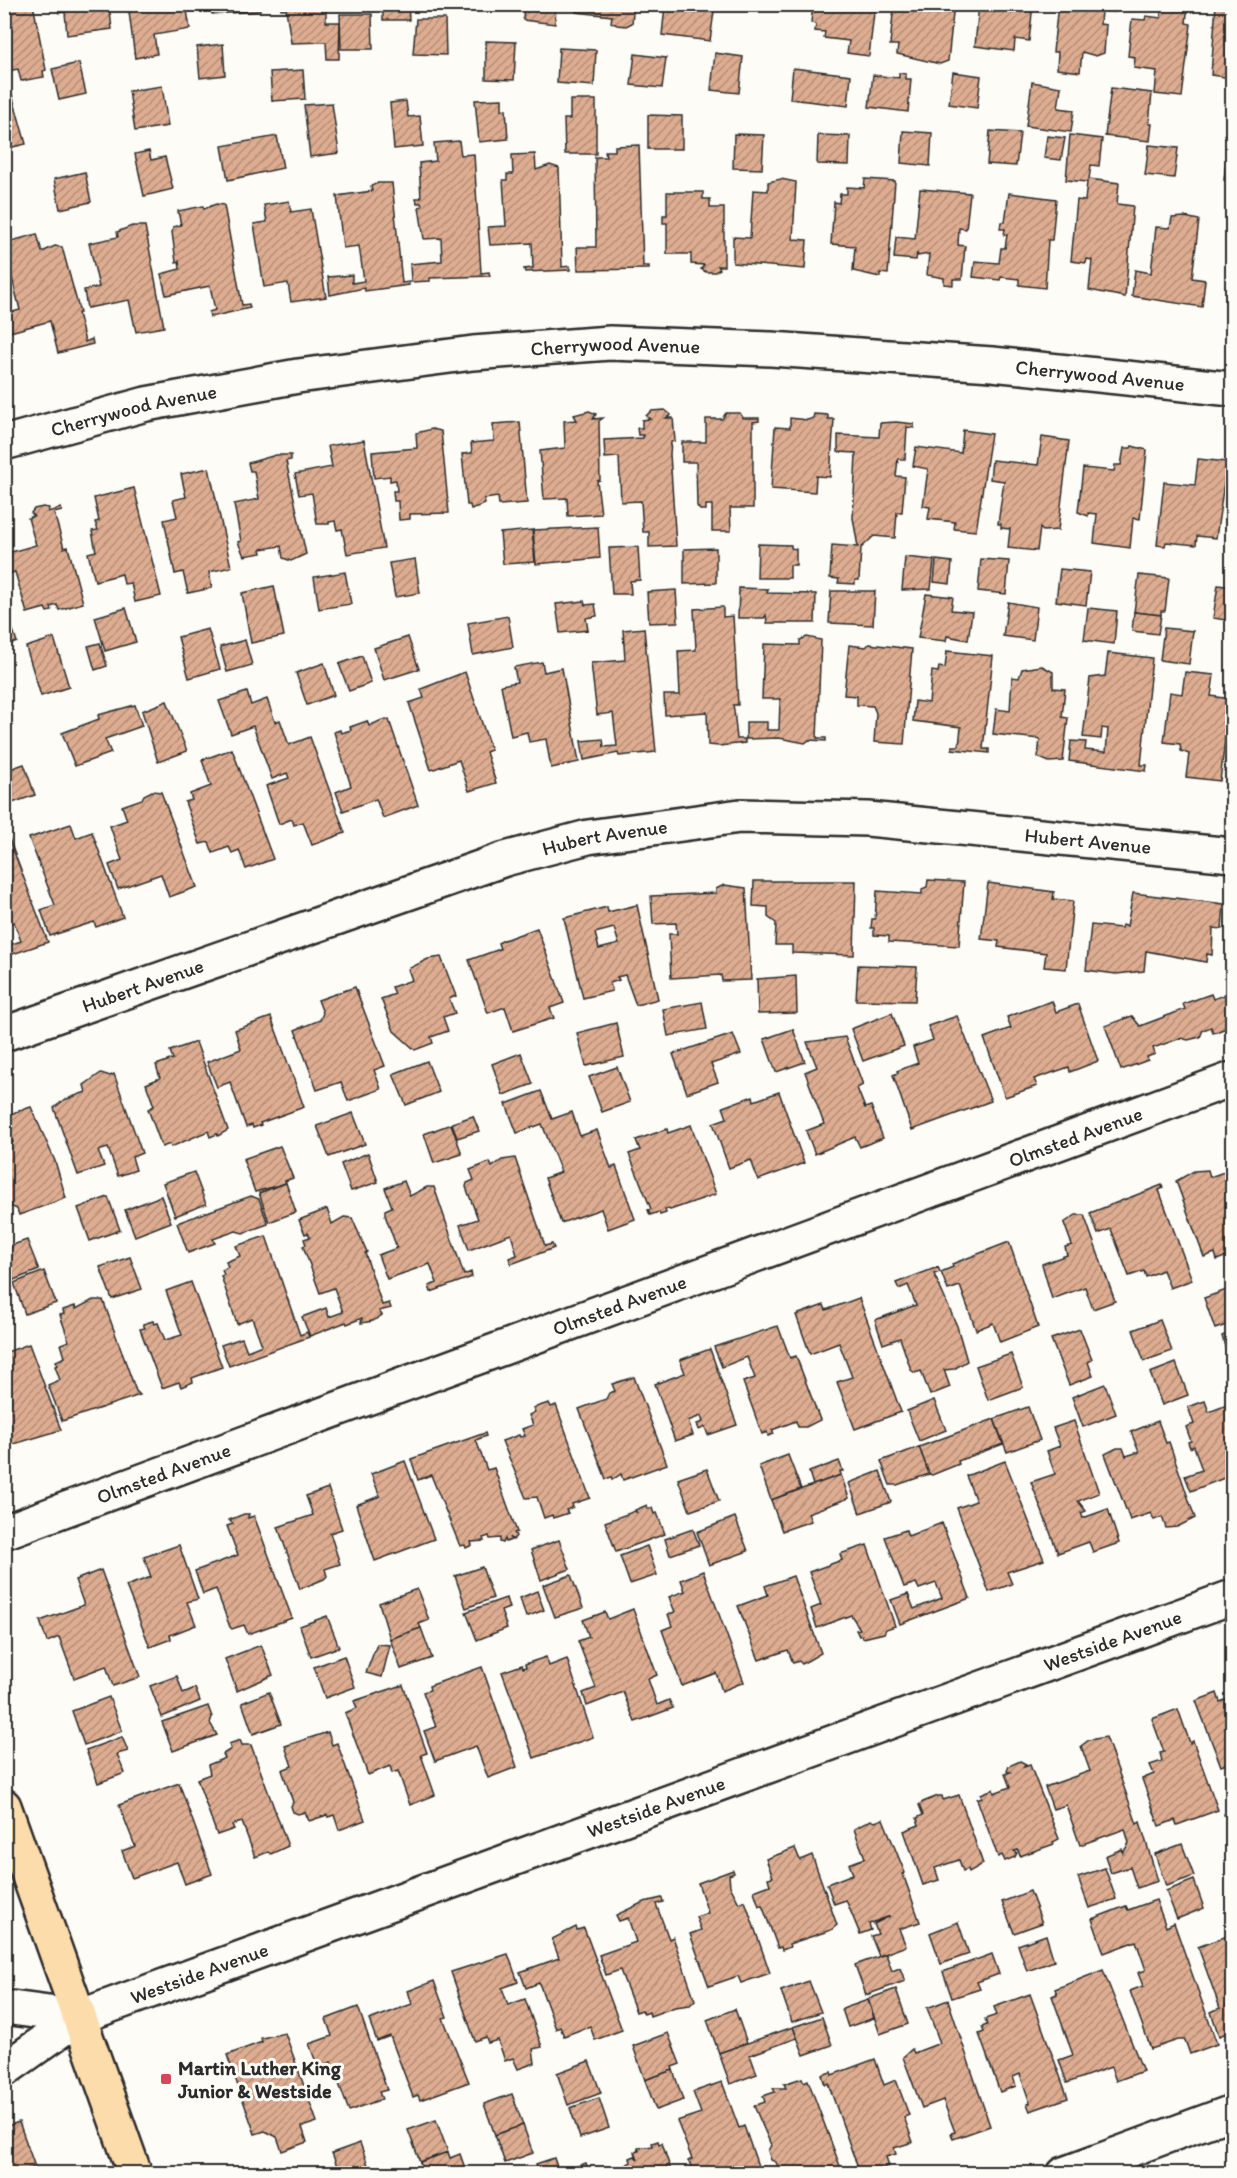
<svg xmlns="http://www.w3.org/2000/svg" width="1237" height="2178" font-family="Itim,sans-serif">
  <style>
    .building { fill: url(#building-hatch); stroke: #2b2b2b; stroke-width: 1.5; fill-rule: evenodd }
    .lines { fill: none; stroke-linecap: round; stroke-linejoin: round }
    .street-casing { stroke: #2b2b2b; stroke-width: 38 }
    .secondary-casing { stroke: #2b2b2b; stroke-width: 38 }
    .primary-casing { stroke: #2b2b2b; stroke-width: 38 }
    .street { stroke: #fdfcf7; stroke-width: 33 }
    .secondary { stroke: #fdfcf7; stroke-width: 33 }
    .primary { stroke: #fddcac; stroke-width: 33 }
    .poi-dot { fill: #d1495b; stroke: #fdfcf7; stroke-width: 2 }
    .labels { text-anchor: middle; stroke-width: 6; stroke-linejoin: round; paint-order: stroke }
    .street-label { font-size: 20px; fill: #2b2b2b; stroke: #fdfcf7 }
    .poi-label { font-size: 20px; font-weight: bold; fill: #2b2b2b; stroke: #fdfcf7; text-anchor: start }
  </style>
  <defs>
    <pattern id="building-hatch" width="6" height="6" patternUnits="userSpaceOnUse" patternTransform="scale(1.5)"><rect width="6" height="6" fill="#dead91"/><path d="M-1 1l2-2M0 6l6-6M5 7l2-2" fill="none" stroke="#b48d77"/></pattern>
  </defs>
  <rect width="100%" height="100%" fill="#fdfcf7"/>
  <filter id="ink" filterUnits="userSpaceOnUse"><feTurbulence type="fractalNoise" baseFrequency=".0167" numOctaves="2"/><feDisplacementMap in="SourceGraphic" scale="12" xChannelSelector="R" yChannelSelector="G"/><feConvolveMatrix kernelMatrix="1 2 1 2 8 2 1 2 1" color-interpolation-filters="sRGB"/></filter>
  <g filter="url(#ink)">
    <g class="building">
      <path d="M4,4H33L46,70L43,71L44,77L21,81L18,69L7,71Z"/>
      <path d="M58,4H109L112,29L67,35L65,12L59,13Z"/>
      <path d="M128,4H186L190,29L154,35L157,54L135,58Z"/>
      <path d="M211,4H259L260,11L212,14Z"/>
      <path d="M281,4H326V22H340L339,59H327L326,42L291,43L286,9H281Z"/>
      <path d="M383,4H408L409,20H383Z"/>
      <path d="M524,4H556L555,24L523,20Z"/>
      <path d="M577,4H634L632,23L626,26L617,25L611,22L612,16L576,12Z"/>
      <path d="M715,4L710,41L662,35L665,6L655,4Z"/>
      <path d="M764,4H792L791,8Z"/>
      <path d="M813,4H875L869,56L847,53L849,41L824,38L825,32L815,31L816,24L811,23Z"/>
      <path d="M894,4H954L948,61L940,64L897,54L898,45H890Z"/>
      <path d="M979,4H1033L1029,41L1015,39L1014,51L975,46Z"/>
      <path d="M1058,4H1115V12L1101,11L1100,24L1106,25L1104,53L1096,56L1082,52L1080,72L1057,69L1058,52H1053Z"/>
      <path d="M1162,4H1188L1186,23L1191,24L1182,97L1155,94L1157,71L1134,68L1135,57L1128,56L1132,19L1145,20L1146,16L1161,18Z"/>
      <path d="M1216,4H1232V78L1211,75Z"/>
      <path d="M340,14H372L373,49H341Z"/>
      <path d="M416,19H445L446,55L413,54Z"/>
      <path d="M486,41L516,42L514,80L486,79Z"/>
      <path d="M223,44L225,75L200,78L197,47Z"/>
      <path d="M559,48L596,50L594,86L557,83Z"/>
      <path d="M715,53L743,57L739,93L711,90Z"/>
      <path d="M635,54L666,58L662,88L631,85Z"/>
      <path d="M79,63L86,94L59,100L52,69Z"/>
      <path d="M793,68L851,75L848,106L790,99Z"/>
      <path d="M303,70L305,99L272,101L270,72Z"/>
      <path d="M953,72L981,76L977,108L949,104Z"/>
      <path d="M899,73L906,74V79H911L908,112L869,107L873,75L899,78Z"/>
      <path d="M1032,82L1061,87L1058,108L1074,110L1071,132L1026,126Z"/>
      <path d="M162,86L168,126L135,131L129,91Z"/>
      <path d="M1111,88L1152,93L1149,124H1152L1150,141L1105,136Z"/>
      <path d="M11,91L26,144L4,149V93Z"/>
      <path d="M1232,92V153L1226,150Z"/>
      <path d="M502,99V110L506,109L508,139L479,142L475,100Z"/>
      <path d="M570,100H596V154H565L564,119H570Z"/>
      <path d="M406,101L408,117L420,116L423,146L394,149L390,103Z"/>
      <path d="M332,103L339,153L310,157L304,105Z"/>
      <path d="M648,115L682,116V149H648Z"/>
      <path d="M903,131L932,133L930,166L901,163Z"/>
      <path d="M990,131L1020,133L1016,166L987,164Z"/>
      <path d="M734,134L764,135L762,169L733,168Z"/>
      <path d="M818,135L850,136L849,165L817,164Z"/>
      <path d="M1070,135L1102,139L1099,166L1091,165L1089,179L1119,183L1117,204L1133,206L1125,297L1089,290L1092,260L1087,259L1086,263L1071,261L1077,200L1085,201L1087,182L1066,180Z"/>
      <path d="M277,136L283,168L228,180L222,146Z"/>
      <path d="M1047,136L1065,138L1061,160L1044,158Z"/>
      <path d="M459,141L461,155L474,154L481,273L489,272L490,276L430,278V281L411,282L410,264L442,261L441,238L424,239L419,207L422,206L421,203H417L416,198H421L419,163L436,161L434,143Z"/>
      <path d="M639,145L643,266H649V269L578,270L577,247H596L595,157H606L605,151H615V146Z"/>
      <path d="M1149,145L1178,148L1174,178L1145,175Z"/>
      <path d="M149,151L151,160L165,157L173,189L144,196L135,154Z"/>
      <path d="M1227,153H1232V181L1224,180Z"/>
      <path d="M535,154L536,170L550,165L559,168L562,267L570,266V270L525,272L524,269L533,268L532,243L490,245L488,227L506,226L503,180H507V174H513L512,155Z"/>
      <path d="M85,172L91,202L60,209L54,179Z"/>
      <path d="M781,179L796,182L793,239L807,240L805,269L733,263V237L750,238L753,190L768,191V182Z"/>
      <path d="M865,179L895,181L888,274L880,273V277L853,271L855,246L831,244L834,202L839,203L840,194H847V187L864,188Z"/>
      <path d="M378,183H392L402,283L409,282V285L365,291L364,288L330,295L328,277L352,275V283L364,281L359,246L343,248L337,196L372,191L371,186Z"/>
      <path d="M920,189L970,193L966,229L959,228L958,245L965,246L962,279H953V285L944,284V278L927,275L929,254L918,256L917,253L916,260L894,258L896,237L915,239Z"/>
      <path d="M667,192H703V199H710V208H724V266H718L720,269L715,272H706L701,269L704,265L691,264V254H667V223H663V215H667Z"/>
      <path d="M1009,193L1056,199L1052,240H1048L1045,288L1019,285V279L1001,277L1000,280L973,277L975,261L999,263L1001,248H1005L1007,235H1004L1005,229H1000L1001,222H1005Z"/>
      <path d="M289,201L291,212L311,209L326,297L291,302L288,283L264,287L254,224L267,222L264,205Z"/>
      <path d="M216,204L224,205L242,305L249,304L250,308L210,317L209,312L215,310L210,286L166,295L161,274L180,269L179,261L176,262L172,232L173,227L181,225L178,211L203,206L204,209Z"/>
      <path d="M1185,217L1199,220L1192,278L1205,280L1202,307L1132,296L1135,270L1151,273L1156,227L1170,228L1172,218Z"/>
      <path d="M132,226H145L164,327L136,332L129,300L87,308L84,290L99,287L89,243L118,237L117,232Z"/>
      <path d="M37,234L42,252L55,246L62,247L80,313H78L85,342L92,339L93,344L58,353L50,321L10,332L5,314L20,310L9,266L8,242Z"/>
      <path d="M4,342L11,365L4,367Z"/>
      <path d="M665,410L671,415L666,418H673L675,441L671,442L670,454L676,546L649,547V532H643L641,501L621,502L619,457L605,458L604,440L643,438V435H638L637,428H642V420L650,419L646,416L651,411Z"/>
      <path d="M589,411L596,414L593,419L603,418L599,421L600,480L597,481L601,514L568,516L567,498L544,499L540,451L565,448L564,421L577,420L574,415Z"/>
      <path d="M726,413H740L743,418H759V421L753,422V508H730L731,531H712V505H706V510H700L697,506L696,462H682V442H706V419H722Z"/>
      <path d="M814,414L828,415V419H834L830,477L816,476L815,492L771,489L775,427L790,428V418L808,420L813,418Z"/>
      <path d="M520,422L527,503L499,505L498,497L484,499L485,504L471,509L470,505H467L462,454L472,453L471,443L494,441L493,424Z"/>
      <path d="M896,422L914,424V428L907,427L905,459H898L896,476L905,477L902,512H897L895,538L874,536L861,548L859,580H855V584L838,583L839,579L830,578L832,545L858,547L853,518L856,453L838,452V435L879,437L880,423Z"/>
      <path d="M432,429L441,431L449,513L410,514V519L399,520L398,501H394L393,491H397L396,480L390,481V476L374,478L372,452L417,448L416,433Z"/>
      <path d="M963,430L991,434L976,531L954,529L955,522L928,519L930,507L923,506L928,469L913,466L916,447L961,453Z"/>
      <path d="M1042,437L1069,441L1058,530L1043,531L1040,528L1037,551L1008,548L1010,529L1001,528V524H998L1004,481L990,479L992,460L1038,465Z"/>
      <path d="M364,440L384,548L347,554L342,529L337,530L335,521L329,522V524H317L312,493L299,495L295,474L332,467L328,446Z"/>
      <path d="M1132,446L1147,450L1140,519L1133,518L1130,548L1094,543L1097,514L1088,513V516L1078,512L1083,468L1114,471L1115,465H1121L1124,448H1131Z"/>
      <path d="M276,455H291V460L286,461L306,554L291,561L283,558L281,546L261,549L262,553L244,556L238,542L241,541L234,504L259,499L254,471H250L248,463Z"/>
      <path d="M1198,459L1227,462L1216,538L1197,536L1196,545L1166,542L1165,546L1157,545L1164,482L1195,485Z"/>
      <path d="M209,468L231,567L209,572L212,588L188,593L183,572L175,574L164,520L177,517L173,500L186,497L181,474Z"/>
      <path d="M1230,471H1232V496L1228,495Z"/>
      <path d="M134,488L161,596L135,602L131,583L124,584L122,574L95,581L88,553L96,551L92,531L98,530L95,522L99,521L94,498Z"/>
      <path d="M43,507L49,508L48,512L61,508L62,511L54,513L64,548L68,547L83,603L59,610L57,605L51,607L52,611L47,612L45,608L27,613L15,572L4,575V554L36,545L28,518L34,516L31,513L34,509Z"/>
      <path d="M598,527L600,558L536,564L533,530Z"/>
      <path d="M532,530L535,562L503,564L500,533Z"/>
      <path d="M758,544L791,545V548L796,549V565H790V578H757Z"/>
      <path d="M638,547L640,580L630,581L631,594H612L609,548Z"/>
      <path d="M716,548V583L684,584V549Z"/>
      <path d="M905,557L934,560L931,589L902,590Z"/>
      <path d="M415,559L420,593L395,597L389,563Z"/>
      <path d="M981,559L1009,561L1006,594L978,591Z"/>
      <path d="M936,560L952,562L950,584L934,582Z"/>
      <path d="M1060,569L1090,572L1086,605L1056,601Z"/>
      <path d="M345,572L351,604L319,609L314,577Z"/>
      <path d="M1139,575L1169,578L1165,611H1161V615L1134,612Z"/>
      <path d="M1218,585L1232,587V621L1213,618Z"/>
      <path d="M274,586L284,636L251,643L242,593Z"/>
      <path d="M739,588L768,589L767,593L816,594L815,623H767L766,615L764,618H738Z"/>
      <path d="M676,590L678,622L649,623L647,592Z"/>
      <path d="M831,591H875L873,625L829,623Z"/>
      <path d="M926,594L953,597L951,610L972,612L968,640L947,636L946,641L918,638Z"/>
      <path d="M584,601L585,605L595,604L597,616L586,618L588,630L560,633L556,604Z"/>
      <path d="M1008,602L1037,607L1033,640L1003,636Z"/>
      <path d="M4,604L17,642L4,647Z"/>
      <path d="M723,607V617L733,616L738,705H733L734,710L737,739H745V743L719,746L708,745L707,712L665,715L664,695H680L678,651L696,650L694,609Z"/>
      <path d="M126,608L136,642L105,651L95,617Z"/>
      <path d="M1088,608L1117,611L1114,644L1084,640Z"/>
      <path d="M1134,612L1161,615L1158,634L1132,631Z"/>
      <path d="M508,616L513,647L473,655L468,623Z"/>
      <path d="M644,628L656,752L619,756L618,753L584,760L581,741L603,739L604,747L617,746L613,713L597,715L591,663L625,660L623,630Z"/>
      <path d="M1164,628L1193,631L1189,664L1160,660Z"/>
      <path d="M208,629L220,669L189,678L178,637Z"/>
      <path d="M408,637L419,669L384,680L374,648Z"/>
      <path d="M807,637L821,640L817,738H826V741L809,740L805,743L779,738L746,739V722H767V730H779L780,699H762L764,644L800,645V640Z"/>
      <path d="M54,638L69,687L41,696L26,647Z"/>
      <path d="M245,640L252,665L227,672L220,647Z"/>
      <path d="M100,643L107,666L95,670L88,646Z"/>
      <path d="M869,644L912,649L904,744L874,742L876,713L873,706L857,705V696L844,695L849,645L866,647Z"/>
      <path d="M947,651L993,656L983,749H989V753L952,749V746H959L961,727L913,721L915,701L929,703L932,671L938,672L939,667L945,668Z"/>
      <path d="M1108,653L1152,658L1141,765H1147L1146,771L1069,761L1071,741L1086,742L1085,750L1106,752L1108,729L1102,728L1101,739L1083,737L1090,678L1105,676Z"/>
      <path d="M362,656L371,683L349,691L339,664Z"/>
      <path d="M542,662L544,672L562,668L579,762L551,768L546,739L529,742L527,732L511,736L501,685L517,682L514,667Z"/>
      <path d="M324,663L334,695L307,705L296,673Z"/>
      <path d="M1042,666L1053,672V688L1065,689L1062,717L1068,718L1063,761L1049,762L1038,757L1040,739L993,734L996,709L1010,711L1012,677L1019,678L1022,669Z"/>
      <path d="M465,672L491,750L486,752L496,783L469,791L459,760L431,770L409,703L424,698L421,689Z"/>
      <path d="M1185,672L1214,675L1211,696L1230,699L1220,781L1186,777L1189,754L1181,751L1180,744L1164,742L1170,692L1182,694Z"/>
      <path d="M247,692L251,705L267,699L275,722L280,720L289,745L310,737L345,833L312,845L303,822L294,825L292,819L279,824L266,786L289,778L287,773L272,779L253,726L231,734L219,701Z"/>
      <path d="M167,701L187,751L158,762L142,711Z"/>
      <path d="M135,705L142,726L105,739L111,753L75,766L62,733L99,719L98,715Z"/>
      <path d="M382,720H389L418,805L383,818L376,799L343,811L336,792L351,786L334,732L340,730L341,733L351,730L350,727L367,721L369,726Z"/>
      <path d="M1231,734H1232V753H1229Z"/>
      <path d="M232,749L273,859L246,869L239,850L232,853L229,847L213,853L209,842L200,844L185,802L192,800L190,794L211,786L202,760Z"/>
      <path d="M24,764L35,795L4,806V771Z"/>
      <path d="M152,791L161,792L197,887L169,897L161,874L118,889L109,865L122,860L110,826L127,820L122,806L142,799L144,795Z"/>
      <path d="M71,824L76,838L92,832L123,917L96,927L94,922L50,936L41,910L55,905L29,838Z"/>
      <path d="M6,831L48,942L4,957V947L21,941L14,922L4,925Z"/>
      <path d="M928,880L964,882L959,946L889,942V936L874,935V928H871L872,919H875L877,891L922,894V889L927,887Z"/>
      <path d="M754,881H856L854,955L792,953V945H775L776,923L768,917V907L753,906Z"/>
      <path d="M988,883L1054,892L1053,899L1073,901L1066,969L1044,967L1046,953L998,947L999,941L981,939Z"/>
      <path d="M724,885L746,888L751,980L722,981L721,975L671,978L669,934H677L676,923L653,924L651,896L716,893V889Z"/>
      <path d="M1133,893L1224,904L1222,929L1213,928L1212,955L1207,954L1206,962L1146,951L1144,971L1116,974L1086,970L1091,925L1121,928L1122,925L1127,926Z"/>
      <path d="M637,905L658,999L636,1005L625,975L617,977L619,980L610,983L612,991L583,998L564,918L607,907L608,912ZM614,928L619,944L599,949L595,933Z"/>
      <path d="M537,928L564,1003L550,1008L554,1018L513,1031L505,1007L488,1013L469,960L500,949L498,943L504,940Z"/>
      <path d="M441,957L456,996L449,999L455,1013L443,1017L448,1031L431,1037L433,1043L415,1050L394,1031L381,999L395,994L392,987L412,980L408,969L428,959Z"/>
      <path d="M858,965L917,967L915,1001L856,1000Z"/>
      <path d="M796,976L797,1013L758,1014L757,979Z"/>
      <path d="M355,987L385,1066L374,1070L381,1089L348,1101L341,1082L317,1090L295,1030L320,1020L323,1013L318,1000Z"/>
      <path d="M1232,992V1026L1213,1033L1211,1027L1203,1030L1200,1037L1188,1040L1181,1038L1153,1048L1155,1054L1147,1057L1148,1060L1121,1070L1105,1026L1132,1016L1140,1026L1185,1009L1183,1004L1211,994L1213,999Z"/>
      <path d="M1052,1001L1056,1012L1078,1004L1098,1061L1070,1072L1069,1067L1034,1079L1037,1086L1005,1097L984,1038L1011,1028L1007,1017Z"/>
      <path d="M702,1002L707,1029L668,1036L663,1009Z"/>
      <path d="M892,1013L904,1046L863,1061L851,1029Z"/>
      <path d="M957,1016L991,1101L912,1130L893,1075L898,1073L897,1071L918,1063L913,1047L933,1040L928,1026Z"/>
      <path d="M271,1017L304,1107L260,1123L261,1125L253,1128L252,1125L246,1127L230,1082L217,1087L207,1062L241,1049L235,1030Z"/>
      <path d="M616,1023L624,1057L586,1066L577,1033Z"/>
      <path d="M793,1029L805,1062L776,1072L764,1039Z"/>
      <path d="M733,1034L741,1054L711,1064L718,1082L687,1093L673,1054Z"/>
      <path d="M845,1037L863,1085L857,1088L865,1108L871,1106L883,1138L860,1147L855,1137L815,1154L806,1131L824,1124L805,1072L817,1067L807,1042Z"/>
      <path d="M196,1042L228,1130L218,1136L217,1134L210,1137L208,1131L171,1147L170,1144L162,1147L148,1109L154,1106L146,1084L160,1078L156,1065L173,1059L170,1051Z"/>
      <path d="M521,1053L533,1084L503,1095L492,1064Z"/>
      <path d="M427,1061L439,1092L406,1105L393,1074Z"/>
      <path d="M617,1067L630,1102L602,1112L589,1077Z"/>
      <path d="M101,1073L110,1076L114,1074L142,1153L132,1157L136,1170L118,1176L108,1148L98,1151L104,1166L78,1175L54,1108L64,1100L86,1092L84,1085Z"/>
      <path d="M541,1091L552,1119L572,1112L580,1136L597,1130L611,1168L616,1166L635,1219L608,1229L601,1209L561,1223L545,1178L561,1172L542,1124L517,1133L506,1104Z"/>
      <path d="M779,1092L804,1163L758,1180L751,1160L729,1168L713,1123L727,1118L723,1107L753,1096L754,1101Z"/>
      <path d="M31,1107L55,1161L66,1198L19,1215L17,1209L10,1206L4,1191V1145L13,1142L4,1123V1116Z"/>
      <path d="M353,1113L365,1144L329,1157L317,1126Z"/>
      <path d="M473,1116L479,1131L457,1138L452,1123Z"/>
      <path d="M451,1124L462,1154L434,1163L424,1134Z"/>
      <path d="M691,1125L716,1194L670,1210L669,1208L665,1209L666,1213L660,1215L659,1212L650,1215L648,1210L651,1209L629,1154L640,1150L636,1140L667,1129L668,1133Z"/>
      <path d="M280,1146L293,1178L285,1181L286,1183L255,1192L243,1159Z"/>
      <path d="M368,1153L378,1182L351,1191L341,1164Z"/>
      <path d="M515,1158L545,1246L552,1244L554,1248L511,1264L509,1258L517,1255L511,1234L469,1250L460,1225L478,1219L466,1187L467,1183L474,1180L470,1170L490,1162L492,1167L502,1160Z"/>
      <path d="M1232,1169V1254L1217,1260L1215,1253L1204,1257L1176,1181L1194,1171L1208,1170L1210,1177Z"/>
      <path d="M194,1172L206,1204L175,1216L163,1183Z"/>
      <path d="M404,1181L410,1196L427,1187H434L464,1275L471,1272L472,1277L431,1292L429,1286L437,1283L430,1264L387,1279L378,1255L397,1248L385,1215V1210L392,1207L385,1188Z"/>
      <path d="M286,1183L296,1212L269,1222L259,1193Z"/>
      <path d="M1162,1185L1163,1188L1159,1190L1192,1280L1170,1288L1163,1270L1146,1277L1144,1271L1129,1276L1111,1229L1098,1234L1090,1213Z"/>
      <path d="M161,1196L171,1222L135,1236L125,1210Z"/>
      <path d="M251,1196L259,1199L268,1224L243,1233L236,1231L213,1239L215,1243L188,1253L177,1223Z"/>
      <path d="M108,1197L120,1230L90,1241L78,1208Z"/>
      <path d="M327,1209L332,1224L344,1217L352,1218L367,1252L365,1253L382,1305L389,1303L391,1308L379,1311L382,1315L373,1321L361,1323L362,1318L347,1324L346,1322L310,1336L302,1317L326,1308L329,1317L343,1312L334,1288L320,1293L303,1246L306,1245L304,1239L310,1237L308,1233L305,1234L299,1220Z"/>
      <path d="M1076,1215H1084L1115,1301L1093,1309L1085,1287L1052,1299L1042,1264L1067,1255L1065,1247L1072,1245L1064,1223Z"/>
      <path d="M266,1236L300,1335L307,1332L309,1337L229,1366L221,1345L242,1338L247,1351L262,1345L252,1318L237,1324L221,1276L224,1275L222,1270L228,1267L226,1262L240,1256L236,1246Z"/>
      <path d="M27,1240L39,1270L11,1281L4,1262V1248Z"/>
      <path d="M1009,1242L1038,1327L1000,1342L993,1323L976,1330L960,1286L948,1290L941,1272L953,1267L952,1264Z"/>
      <path d="M130,1257L142,1289L112,1299L100,1267Z"/>
      <path d="M938,1267L940,1272L934,1274L957,1326L967,1361L954,1369L944,1370L950,1387L930,1395L921,1371L915,1373L911,1370L900,1338L883,1344L875,1320L916,1305L908,1285L899,1289L896,1283Z"/>
      <path d="M44,1271L56,1303L25,1314L14,1283Z"/>
      <path d="M191,1282L222,1367L192,1378L193,1382L181,1387L179,1382L162,1388L140,1329L145,1328L143,1324L153,1321L154,1324L158,1323L165,1340L182,1335L166,1291Z"/>
      <path d="M1232,1288V1323L1215,1329L1204,1298Z"/>
      <path d="M859,1298L901,1412L855,1429L837,1382L852,1377L839,1343L810,1354L796,1315L824,1305L826,1310Z"/>
      <path d="M93,1300H103L136,1391L140,1395L62,1421L48,1385L60,1380L55,1366L58,1365L56,1361L65,1357L61,1344L69,1341L60,1315L64,1314L63,1310L75,1306L76,1309Z"/>
      <path d="M1160,1320L1172,1351L1144,1361L1133,1330Z"/>
      <path d="M778,1326L790,1358L796,1356L820,1420L806,1427H798L796,1421L772,1430L774,1434L768,1436L767,1432L762,1434L743,1382L755,1378L747,1357L722,1367L714,1347Z"/>
      <path d="M1080,1329L1092,1360L1088,1362L1093,1376L1069,1385L1051,1339Z"/>
      <path d="M1232,1332V1372L1222,1336Z"/>
      <path d="M29,1344L61,1430L4,1447V1353Z"/>
      <path d="M710,1349L737,1425L708,1435L705,1427L699,1430L697,1424L703,1422L701,1416L688,1421L693,1435L675,1441L655,1384L685,1373L680,1360Z"/>
      <path d="M1011,1354L1023,1387L988,1400L976,1366Z"/>
      <path d="M1176,1363L1188,1395L1162,1405L1150,1373Z"/>
      <path d="M634,1377L667,1464L623,1480L621,1474L612,1480L611,1477L606,1479L579,1409L606,1399L609,1393L615,1391L612,1384Z"/>
      <path d="M1105,1384L1116,1414L1083,1427L1072,1397Z"/>
      <path d="M934,1400L946,1430L919,1441L907,1411Z"/>
      <path d="M1205,1401L1209,1412L1232,1403V1475L1191,1491L1185,1476L1202,1470L1194,1446L1190,1448L1188,1442L1191,1441L1186,1427L1194,1424L1188,1407Z"/>
      <path d="M549,1403L551,1407L556,1405L590,1498L572,1504L573,1507L566,1510L568,1513L553,1518L552,1515L544,1518L537,1497L526,1498L502,1441L519,1435L520,1437L525,1436L522,1429L533,1425L529,1415L535,1412L533,1408Z"/>
      <path d="M1028,1407L1040,1440L1007,1452L994,1419Z"/>
      <path d="M994,1419L1003,1444L958,1461L959,1464L932,1475L929,1474L919,1447Z"/>
      <path d="M1074,1421L1099,1493L1078,1501L1086,1511L1081,1513L1083,1518L1108,1509L1119,1543L1093,1552L1089,1542L1058,1553L1031,1482L1055,1474L1047,1451L1060,1446L1053,1428Z"/>
      <path d="M1158,1421L1166,1443L1169,1442L1195,1518L1177,1527L1166,1528L1162,1517L1154,1520L1151,1513L1130,1520L1105,1454L1117,1448H1123L1126,1456L1139,1452L1131,1432Z"/>
      <path d="M485,1433L486,1436L476,1440L487,1470L494,1468L517,1532L514,1533L516,1536L513,1540L510,1537L511,1540L506,1542L505,1539L503,1543L500,1542V1538L490,1539L489,1536L483,1538L484,1541L471,1542L472,1545L466,1548L465,1545L460,1546L431,1475L418,1480L411,1459Z"/>
      <path d="M919,1447L929,1474L897,1485H890L881,1461Z"/>
      <path d="M788,1455L801,1489L771,1500L759,1466Z"/>
      <path d="M405,1461L434,1539L375,1561L356,1505L380,1496L371,1474Z"/>
      <path d="M839,1461L843,1471H840L841,1475L813,1485L809,1472Z"/>
      <path d="M1005,1461L1044,1560L1007,1572L1012,1584L989,1592L957,1508L976,1501L966,1476Z"/>
      <path d="M707,1469L719,1501L690,1511L678,1479Z"/>
      <path d="M880,1471L891,1502L860,1513L849,1483Z"/>
      <path d="M841,1475L849,1498L808,1513L811,1521L782,1531L771,1500Z"/>
      <path d="M328,1488L342,1529L330,1533L340,1564L325,1569L327,1576L324,1579L300,1589L278,1527L313,1515L306,1496Z"/>
      <path d="M647,1505L648,1509L652,1508L654,1514L657,1513L665,1534L616,1552L605,1522L635,1511L637,1513L635,1510Z"/>
      <path d="M244,1514H249L248,1518L254,1516L292,1618L248,1634L244,1625L232,1629L230,1627L216,1589L203,1594L195,1571L238,1555L227,1526L233,1524L229,1520Z"/>
      <path d="M735,1517L748,1551L709,1565L697,1532Z"/>
      <path d="M942,1523L970,1598L900,1624L891,1600L908,1594L914,1609L942,1598L936,1583L919,1589L916,1583L904,1587L885,1537L906,1530L908,1536Z"/>
      <path d="M693,1529L699,1545L670,1555L665,1539Z"/>
      <path d="M559,1540L570,1569L541,1580L531,1550Z"/>
      <path d="M179,1545L198,1599L187,1602L196,1625L170,1635L171,1639L150,1647L126,1586L151,1577L144,1557Z"/>
      <path d="M867,1545L895,1626L886,1629L884,1633L863,1638L862,1635L859,1636L856,1630L860,1629L851,1615L817,1628L811,1609L821,1605L809,1572L842,1560L840,1554Z"/>
      <path d="M647,1546L657,1575L630,1584L620,1556Z"/>
      <path d="M482,1567L493,1598L466,1608L455,1576Z"/>
      <path d="M101,1570L140,1677L113,1686L106,1666L74,1678L59,1637L47,1642L40,1621L84,1605L75,1580Z"/>
      <path d="M703,1571L744,1682L722,1691L716,1673L682,1686L662,1630L672,1626L668,1614L675,1612L669,1597L685,1591L681,1580Z"/>
      <path d="M571,1575L583,1608L555,1617L543,1585Z"/>
      <path d="M793,1576L821,1653L802,1664L799,1661L793,1663L788,1650L759,1660L738,1606L768,1595L765,1586Z"/>
      <path d="M417,1589L429,1620L419,1624L421,1628L390,1639L379,1603Z"/>
      <path d="M537,1591L544,1610L526,1617L520,1598Z"/>
      <path d="M506,1598L509,1608L501,1611L507,1628L477,1640L466,1612Z"/>
      <path d="M633,1609L657,1675L648,1679L657,1705L669,1700L673,1708L635,1722L623,1692L587,1706L583,1693L596,1688L578,1641L589,1637L583,1620L605,1612L608,1619Z"/>
      <path d="M327,1616L339,1647L311,1657L300,1626Z"/>
      <path d="M421,1628L432,1658L401,1669L390,1639Z"/>
      <path d="M377,1644L390,1645L382,1677L366,1673Z"/>
      <path d="M261,1645L273,1675L237,1691L225,1659Z"/>
      <path d="M344,1656L355,1687L325,1698L314,1667Z"/>
      <path d="M546,1657L549,1666L567,1659L593,1737L534,1758L502,1672L522,1665L523,1668L526,1667L525,1664Z"/>
      <path d="M482,1667L517,1767L488,1778L476,1746L435,1761L424,1731L436,1727L423,1692L430,1690L429,1686Z"/>
      <path d="M177,1676L183,1693L195,1688L200,1701L162,1717L150,1686Z"/>
      <path d="M403,1685L427,1753L421,1755L435,1795L410,1805L398,1771L392,1773L390,1766L368,1775L345,1713L357,1708L354,1701Z"/>
      <path d="M269,1692L281,1724L253,1734L242,1703Z"/>
      <path d="M1217,1693L1220,1702L1230,1698L1232,1703V1762L1221,1766L1196,1701Z"/>
      <path d="M109,1697L122,1731L84,1745L72,1711Z"/>
      <path d="M208,1706L212,1717L210,1723L217,1735L173,1751L162,1722Z"/>
      <path d="M1178,1709L1190,1743L1193,1741L1218,1810L1177,1825L1175,1820L1159,1826L1142,1779L1154,1774L1150,1765L1162,1761L1160,1753L1164,1752L1152,1719Z"/>
      <path d="M328,1732L332,1745L337,1743L365,1820L339,1830L334,1815L328,1817L327,1815L309,1821L305,1812L298,1814L293,1812L291,1806L293,1802L282,1770L292,1766L285,1746Z"/>
      <path d="M122,1737L128,1751L117,1754L125,1773L98,1783L86,1750Z"/>
      <path d="M1106,1737L1137,1824L1140,1822L1158,1881L1137,1888L1130,1867L1111,1873L1105,1856L1122,1849L1123,1853L1129,1843L1125,1829L1080,1845L1066,1805L1053,1809L1045,1787L1090,1771L1081,1746L1089,1740Z"/>
      <path d="M240,1740L242,1745H251L288,1846L271,1854L268,1852L255,1857L242,1822L232,1825L234,1829L217,1835L197,1779L210,1774L208,1765L225,1758L223,1754L231,1749L229,1744Z"/>
      <path d="M1020,1761L1026,1764L1024,1767L1030,1765L1059,1839L1053,1842L1054,1844L1020,1856L1018,1850L1014,1851L1017,1853L1015,1857L1005,1861L1002,1855L998,1857L977,1799L982,1797L981,1794L993,1789L994,1793L1010,1787L1005,1774L1010,1772L1007,1771L1009,1766Z"/>
      <path d="M179,1783L212,1874L185,1884L177,1862L132,1878L122,1851L135,1846L119,1805Z"/>
      <path d="M959,1795L983,1864L969,1872L968,1869L963,1871L959,1860L935,1868L939,1880L923,1885L904,1831L919,1825L917,1818L923,1815L919,1805L923,1802L938,1796H942L943,1800Z"/>
      <path d="M1232,1811V1838L1224,1814Z"/>
      <path d="M883,1819L905,1873L903,1874L920,1922L899,1929L906,1946L879,1956L871,1936L878,1934L874,1924L890,1916L869,1924L871,1930L860,1934L846,1900L834,1904L827,1884L853,1874L849,1864L865,1858L854,1829L871,1820L875,1822Z"/>
      <path d="M1182,1844L1194,1876L1166,1886L1155,1854Z"/>
      <path d="M795,1848L800,1860L812,1855L837,1925L831,1930L789,1944L790,1947L782,1950L781,1947L778,1948L762,1905L759,1906L754,1891L770,1885L768,1878L773,1877L766,1859Z"/>
      <path d="M1105,1868L1116,1899L1089,1908L1078,1877Z"/>
      <path d="M733,1870L734,1873L729,1875L730,1886L739,1903L745,1901L770,1973L741,1983L738,1976L709,1986L690,1934L701,1930L696,1917L708,1913L698,1883Z"/>
      <path d="M1194,1880L1204,1908L1177,1919L1166,1891Z"/>
      <path d="M1030,1891L1042,1923L1014,1933L1002,1902Z"/>
      <path d="M662,1898L663,1902L656,1904L669,1939L673,1937L695,2000L690,2005L675,2007L650,2016L649,2012L644,2014L642,2010L636,2012L620,1970L606,1975L599,1955L636,1942L628,1918L619,1921L616,1915L644,1902Z"/>
      <path d="M1156,1900L1166,1927L1174,1923L1217,2044L1190,2054L1185,2040H1178L1151,2049L1130,1991L1143,1986L1138,1973L1146,1970L1136,1941L1104,1953L1092,1919L1126,1906L1128,1910Z"/>
      <path d="M958,1922L969,1954L941,1964L930,1933Z"/>
      <path d="M576,1927L577,1930L584,1928L622,2030L595,2040L590,2026L564,2036L560,2027L556,2029L539,1983L526,1988L520,1972L559,1958L552,1939Z"/>
      <path d="M1046,1935L1054,1961L1027,1971L1018,1945Z"/>
      <path d="M1227,1936L1232,1945V2031L1219,2036L1211,2012L1220,2008L1198,1947Z"/>
      <path d="M508,1954L518,1982L502,1988L508,2005L525,1999L542,2047L533,2049L535,2063L518,2069L513,2058L505,2061L498,2040L488,2043L486,2037L475,2041L451,1972Z"/>
      <path d="M886,1954L892,1971L900,1968L905,1981L866,1995L855,1965Z"/>
      <path d="M992,1954L999,1974L977,1982L980,1989L952,1998L943,1972Z"/>
      <path d="M1103,1970L1143,2071L1116,2081L1111,2067L1067,2083L1059,2060L1073,2055L1052,1996L1057,1994L1055,1989Z"/>
      <path d="M434,1981L447,2017L443,2018L469,2082L420,2100L418,2095L413,2097L390,2036L377,2041L369,2020L412,2004L408,1991Z"/>
      <path d="M809,1981L821,2012L792,2022L781,1991Z"/>
      <path d="M896,1989L908,2024L880,2034L868,1999Z"/>
      <path d="M1030,1994L1068,2098L1030,2111L1027,2104L1030,2103L1020,2074L1013,2077L1016,2086L1000,2092L979,2034L984,2032L982,2027L987,2025L985,2019L997,2015L994,2007Z"/>
      <path d="M868,2000L874,2018L848,2027L842,2009Z"/>
      <path d="M948,2000L990,2126L953,2139L951,2133L955,2132L943,2100L922,2108L903,2057L912,2049L914,2053L940,2043L927,2008Z"/>
      <path d="M358,2007L387,2090L379,2092L382,2099L349,2111L331,2062L318,2067L309,2044L332,2036L326,2019Z"/>
      <path d="M735,2009L747,2043L719,2053L707,2020Z"/>
      <path d="M822,2017L832,2045L804,2055L793,2027Z"/>
      <path d="M793,2027L797,2038L750,2055L757,2074L730,2084L719,2053Z"/>
      <path d="M285,2033L317,2122L302,2127L307,2142L282,2151L277,2137L265,2131L255,2134L227,2055L262,2042L261,2038Z"/>
      <path d="M668,2033L680,2064L672,2067L673,2070L645,2080L633,2046Z"/>
      <path d="M875,2059L884,2085L896,2080L909,2115L904,2117L913,2142L894,2148L896,2154L886,2157L889,2166L860,2174L828,2083L825,2085L822,2075L831,2072L832,2075Z"/>
      <path d="M589,2061L601,2093L568,2105L557,2073Z"/>
      <path d="M673,2070L683,2100L656,2110L645,2080Z"/>
      <path d="M802,2078L804,2082L808,2080L843,2174H775L780,2172L776,2162L771,2160L768,2151L771,2145L754,2106L765,2102L763,2096L775,2092L773,2088H786L784,2084Z"/>
      <path d="M722,2082L739,2128L744,2126L758,2166L755,2167L757,2174H697L688,2161L692,2159L677,2121L701,2113L693,2092Z"/>
      <path d="M512,2094L523,2125L495,2135L484,2104Z"/>
      <path d="M599,2098L609,2128L580,2138L570,2108Z"/>
      <path d="M436,2120L448,2152L420,2162L408,2130Z"/>
      <path d="M19,2122L35,2167L17,2174H4V2127Z"/>
      <path d="M523,2125L533,2153L505,2163L495,2135Z"/>
      <path d="M658,2141L659,2144L662,2143L672,2174H607L613,2171L612,2168L616,2166L618,2170L631,2162L630,2158L635,2156L638,2160L635,2152L639,2151L638,2148L653,2146L652,2143Z"/>
      <path d="M360,2143L371,2173L340,2174L332,2153Z"/>
      <path d="M448,2152L450,2158L460,2154L467,2174H424L420,2162Z"/>
      <path d="M554,2158L559,2173L586,2163L590,2174H540L536,2164Z"/>
    </g>
    <g class="lines">
      <defs>
        <g id="street">
          <path id="s1" d="M4,443L146,404L298,376L473,353L610,343L771,349L992,364L1232,389"/>
          <path id="s2" d="M4,1034L505,859L588,837L740,816L868,819L1232,855"/>
          <path id="s3" d="M4,1532L1232,1079"/>
          <path id="s4" d="M79,2017L1232,1597"/>
          <path d="M1064,2174L1232,2112"/>
        </g>
        <g id="secondary">
          <path d="M4,2007L79,2017"/>
          <path d="M4,2070L79,2017"/>
        </g>
        <path id="primary" d="M4,1806L135,2174"/>
      </defs>
      <use href="#street" class="street-casing"/>
      <use href="#secondary" class="secondary-casing"/>
      <use href="#primary" class="primary-casing"/>
      <use href="#street" class="street"/>
      <use href="#secondary" class="secondary"/>
      <use href="#primary" class="primary"/>
    </g>
  </g>
  <rect class="poi-dot" x="160" y="2073" width="12" height="12" rx="3"/>
  <g class="labels">
    <g class="street-label">
      <text dy="7" stroke="none"><textPath href="#s1" startOffset="621">Cherrywood Avenue</textPath></text>
      <text dy="7" stroke="none"><textPath href="#s1" startOffset="1107">Cherrywood Avenue</textPath></text>
      <text dy="7" stroke="none"><textPath href="#s1" startOffset="134">Cherrywood Avenue</textPath></text>
      <text dy="7" stroke="none"><textPath href="#s2" startOffset="633">Hubert Avenue</textPath></text>
      <text dy="7" stroke="none"><textPath href="#s2" startOffset="1119">Hubert Avenue</textPath></text>
      <text dy="7" stroke="none"><textPath href="#s2" startOffset="147">Hubert Avenue</textPath></text>
      <text dy="7" stroke="none"><textPath href="#s3" startOffset="1142">Olmsted Avenue</textPath></text>
      <text dy="7" stroke="none"><textPath href="#s3" startOffset="656">Olmsted Avenue</textPath></text>
      <text dy="7" stroke="none"><textPath href="#s3" startOffset="170">Olmsted Avenue</textPath></text>
      <text dy="7" stroke="none"><textPath href="#s4" startOffset="1100">Westside Avenue</textPath></text>
      <text dy="7" stroke="none"><textPath href="#s4" startOffset="614">Westside Avenue</textPath></text>
      <text dy="7" stroke="none"><textPath href="#s4" startOffset="128">Westside Avenue</textPath></text>
    </g>
    <g class="poi-label">
      <text x="178" y="2075">Martin Luther King<tspan x="178" dy="23">Junior &amp; Westside</tspan></text>
    </g>
  </g>
  <rect width="1237" height="2178" fill="none" stroke="#fdfcf7" stroke-width="24"/>
  <rect x="12" y="12" width="1213" height="2154" fill="none" stroke="#2b2b2b" stroke-width="2" filter="url(#ink)"/>
</svg>
